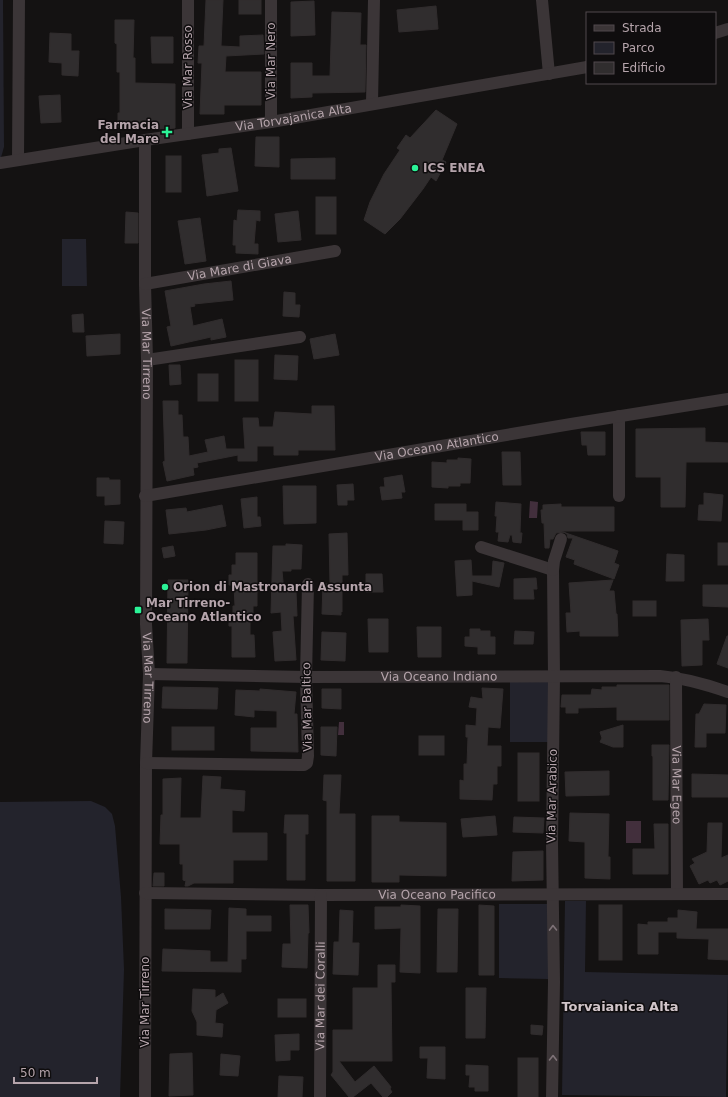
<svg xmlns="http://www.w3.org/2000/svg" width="728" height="1097" font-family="'DejaVu Sans',sans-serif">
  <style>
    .green { fill: #23232c }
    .water { fill: #422f3c }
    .building { fill: #302d2e; stroke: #302c2d }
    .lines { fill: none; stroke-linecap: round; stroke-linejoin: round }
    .minor { stroke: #3b3537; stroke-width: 12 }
    .oneway { stroke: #7e7277 }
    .poi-dot { fill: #2bf397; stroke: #0f0d0e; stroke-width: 1.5 }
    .labels { text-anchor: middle; stroke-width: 3; stroke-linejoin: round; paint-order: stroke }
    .street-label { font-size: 12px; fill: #b5a4ab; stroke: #0f0d0e }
    .poi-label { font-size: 12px; font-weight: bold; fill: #b5a4ab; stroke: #0f0d0e; text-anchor: start }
    .neighbourhood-label { font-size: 13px; font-weight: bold; fill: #d1c5c9; stroke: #0f0d0e }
  </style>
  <rect width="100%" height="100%" fill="#141212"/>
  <g class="green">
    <path d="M0,0H3L4,147L0,161Z"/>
    <path d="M62,239H86L87,286H62Z"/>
    <rect x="510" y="681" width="38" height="61"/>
    <path d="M91,801L105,807L112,814L115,826L121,897L124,969L120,1097H0V802Z"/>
    <path d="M565,901H586L585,972L728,975L726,1097L562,1095Z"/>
    <path d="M499,904H548V979L499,978Z"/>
  </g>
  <g class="water">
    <path d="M530,501L538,502L537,518H529Z"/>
    <path d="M339,722H344V735H338Z"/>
    <rect x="626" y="821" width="15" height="22"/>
  </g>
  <g class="building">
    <path d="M206,0H223L221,46L240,47V36L263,35L264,54L226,56L225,72H261V105H224V114H200L202,63H198L199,46H204Z"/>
    <rect x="239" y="0" width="22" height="14"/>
    <path d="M314,1L315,35L291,36V2Z"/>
    <path d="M436,6L438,29L399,32L397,10Z"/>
    <path d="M332,12L361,13L360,45H366L365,92L312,93V97L291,98V63H312V76H330Z"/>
    <path d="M115,20H134L133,58H135V83L175,84V128L166,129H147V127H118V113H120V72H117V44L115,43Z"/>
    <path d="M50,33L71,34V51H79L78,76L62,75V63L49,62Z"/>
    <path d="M151,37H173V63H152Z"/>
    <path d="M60,95L61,122L41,123L39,96Z"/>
    <path d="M436,110L457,124L442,160L446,162L436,181L431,177L423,189L400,219L385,234L364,220L370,202L384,174L400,150L397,148L406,135L410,138Z"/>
    <path d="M256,137H279V167L255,166Z"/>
    <path d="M231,148L238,191L207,196L202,155L219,153V149Z"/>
    <rect x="166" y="156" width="15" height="36"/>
    <path d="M335,158V179H291V159Z"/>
    <rect x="316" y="197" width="20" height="37"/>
    <path d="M238,210L260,211V221L256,220L254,244H258V254L236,253V245H233L234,220L237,221Z"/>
    <path d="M298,211L301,240L278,242L275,214Z"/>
    <path d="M126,212L138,213V243H125Z"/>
    <path d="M200,218L206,261L185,264L178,221Z"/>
    <path d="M231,281L233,300L194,304L195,306L190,307L193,326L222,319L226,337L211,340V337L171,346L167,327L171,326L165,291L204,284Z"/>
    <path d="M284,292L295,293V305H300L299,317L283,316Z"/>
    <path d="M83,314L84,332H73L72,315Z"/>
    <path d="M120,334V354L87,356L86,336Z"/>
    <path d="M335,334L339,355L314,359L310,339Z"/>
    <path d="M275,355L298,356L297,380L274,379Z"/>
    <rect x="235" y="360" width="23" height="41"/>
    <path d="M169,365H180L181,384L170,385Z"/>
    <rect x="198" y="374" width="20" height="27"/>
    <path d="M163,401H178V415H182L183,437H188L189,456L208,452L205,440L224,436L226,449H245L243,418H258L259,427H273L275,412L312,414V406H334L335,450H298V455H274V446H257V461H238V455L197,463L198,467L193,468L194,475L167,481L163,462L165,461Z"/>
    <path d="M705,428V442L728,443V462H686L685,507H661V477H636V429Z"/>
    <path d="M581,432H605V455H588L587,445H582Z"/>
    <path d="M502,452H520L521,485H503Z"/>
    <path d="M458,458L471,459L470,483H460V486H448V488L432,487V462L447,463V460H458Z"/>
    <path d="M402,475L405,492H401L402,498L382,500L380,487H385L384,478Z"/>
    <path d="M97,478H109V480H120V504L105,505V496H97Z"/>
    <path d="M353,484L354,500H347V505H338L337,485Z"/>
    <path d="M283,486H316V523L284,524Z"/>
    <path d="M704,493L723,495L721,521L698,520L699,505H704Z"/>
    <path d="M257,497V517H260L261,526L244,528L241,499Z"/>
    <path d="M496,502L521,504L520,533H522L521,543L513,542L512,535H510L508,542L498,541L499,532H496L497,516H495Z"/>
    <path d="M435,504H466V512H478V530H463V520H435Z"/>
    <path d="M561,504V507H614V531H560L618,551L614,563L619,565L614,579L574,564L575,560L566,557L573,538H568L567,534L564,532L556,533L553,539H550L549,548H545L544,523H542L541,510H543V505Z"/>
    <path d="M222,505L226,526L206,530L169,534L166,510L186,508L187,512Z"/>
    <path d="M105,521L124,522L123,544L104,543Z"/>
    <path d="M347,533L348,575H342V612L341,611V615L322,614L323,584H330L329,534Z"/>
    <rect x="718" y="543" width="10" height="22"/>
    <path d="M286,544L302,545L301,569H291V571H282L284,592H296L297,616H293L296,660L275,661L273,632L282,631L281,612L271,613L273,546H286Z"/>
    <path d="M173,546L175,556L164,558L162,548Z"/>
    <path d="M236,553H257V606H253V615H250V635H254L255,657H232V626H229V615H233V606H235L234,585H229V575H232V565H236Z"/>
    <path d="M667,554L684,555V581H666Z"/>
    <path d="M471,560L472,576H492L493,561L504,563L499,587L472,581V595L457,596L455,561Z"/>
    <path d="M366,574H382L383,592H366Z"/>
    <path d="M536,578L537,589H533L534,599H514V579Z"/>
    <path d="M168,580H188L187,663H167Z"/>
    <path d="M613,580L609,591H614L616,614H617L618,636H580V631L567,632L566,613H571L569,583Z"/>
    <path d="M703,585H728V607L703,606Z"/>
    <rect x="633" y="601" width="23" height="15"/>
    <path d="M368,619H388V652H369Z"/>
    <path d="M708,619L709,640H702V665L682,666L681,620Z"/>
    <path d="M417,627H441V657H418Z"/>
    <path d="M470,629H480V631H490V637H495V654H478V647L465,646V637H470Z"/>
    <path d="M515,631L534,632L533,644H514Z"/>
    <path d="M322,632L346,633L345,661L321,660Z"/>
    <path d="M727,636H728V668L717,664Z"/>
    <path d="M617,685H669V720H617V707L578,708V713H566V707H561L562,695H591L592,689L602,690V687H617Z"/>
    <path d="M163,687L218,688L217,709L162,708Z"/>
    <path d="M482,688L503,689L500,728L488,727L487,746H501V766H497V784H493L492,800L460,799V780L464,781V764H467L468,737H466V725L476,726L477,708L469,707L471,697L483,699Z"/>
    <path d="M260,689L296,692L294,714H297L298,752L251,751V728H277V711L254,710V717L235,715L236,690L260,691Z"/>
    <path d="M322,689H341V709L322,708Z"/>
    <path d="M704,704L726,705L725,733H706V747H695L696,714H699Z"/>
    <path d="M623,725V747H613L600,742L602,738L600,732Z"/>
    <rect x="172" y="727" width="42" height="23"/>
    <path d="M321,727H337L336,756L321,755Z"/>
    <rect x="419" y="736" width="25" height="19"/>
    <path d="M652,745H669L668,800H653V756H652Z"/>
    <rect x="518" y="753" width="21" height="48"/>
    <path d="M609,771V795L566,796L565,772Z"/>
    <path d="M692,774L728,775V797H692Z"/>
    <path d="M324,775H341L339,814H355V881H327V801L323,800Z"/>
    <path d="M203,776L221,777L220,789L245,791L244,811L232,810V833H267V860H233V883H194L188,886H185L186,881L183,880V864H180V844H160L161,815H163V779L181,778L180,818H201Z"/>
    <path d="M570,813L609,814L608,857H610V879L585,878V842L569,841Z"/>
    <path d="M285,815H308V834H305V880H287V833H284Z"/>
    <path d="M372,816H399V822L446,823V876L399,875V882H372Z"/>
    <path d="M495,816L497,835L463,837L461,819Z"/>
    <path d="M514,817L544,818L543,833L513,832Z"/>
    <path d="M708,823H722L721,858L728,855V881L720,885L717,880L710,883L708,880L699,884L690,866L695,863L692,859L707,852Z"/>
    <path d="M654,824H668V874H633V849H655Z"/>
    <path d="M543,851V880L512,881L513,852Z"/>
    <path d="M154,873H164V886H153Z"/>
    <path d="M290,905H308L309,933H308L307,968L282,967L283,944H291Z"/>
    <path d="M401,905L420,906V973L400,972L401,928L375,929V907H401Z"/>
    <path d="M479,905L494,906V975H479Z"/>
    <rect x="599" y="905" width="23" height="55"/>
    <path d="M229,908L246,909V916H271V931H246V959H241V972L162,971L163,949L210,951V962H228Z"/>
    <path d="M165,909L211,910L210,929H165Z"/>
    <path d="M438,909H458L457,972H437Z"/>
    <path d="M340,910L353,911L352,943H359L358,975L333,974L334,942H339Z"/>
    <path d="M678,910L697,912L696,929H728V960L708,959L709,939L677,938V932H658V954H638V924L648,925V922H668V918H678Z"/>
    <path d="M378,965H395V982H391L392,1061H339L355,1082L374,1066L391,1087L390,1089L392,1092L387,1097H383L371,1083L353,1097H349L331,1075L333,1072V1030H353V988H378Z"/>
    <path d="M466,988H486L485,1038H466Z"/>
    <path d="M193,989L215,990V998L223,993L228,1003L216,1010L215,1023L223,1024L222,1037L197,1035V1022L192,1011Z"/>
    <rect x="278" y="999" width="28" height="18"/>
    <path d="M531,1025L543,1026L542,1035L531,1034Z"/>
    <path d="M299,1034V1050H290V1060L276,1061L275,1035Z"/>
    <path d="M420,1047H445V1079L427,1078L428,1058H420Z"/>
    <path d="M192,1053L193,1095L169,1096L170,1054Z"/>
    <path d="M221,1054L240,1056L238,1076L220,1075Z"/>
    <rect x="518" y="1058" width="20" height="39"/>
    <path d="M466,1065L488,1066V1091H475V1087H469L470,1075H466Z"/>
    <path d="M279,1076L303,1077L302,1097H278Z"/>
  </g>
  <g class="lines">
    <g class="minor">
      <path d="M188,0V134"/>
      <path d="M542,0L549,74"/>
      <path d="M715,33L728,29"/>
      <path d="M372,103L374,0"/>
      <path d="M271,122V0"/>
      <path id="s1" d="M145,140V284L147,360L146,624L149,674L146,763L145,1097"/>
      <path d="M18,160L19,0"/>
      <path id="s2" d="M0,163L145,140L271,122L587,67"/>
      <path id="s3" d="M145,284L335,251"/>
      <path d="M147,360L300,337"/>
      <path d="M619,416V496"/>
      <path id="s4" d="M145,496L571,424L728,399"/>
      <path d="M481,547L553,570L554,677L552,843L554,982L552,1097"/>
      <path d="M553,570L554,561L561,539"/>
      <path id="s5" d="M149,674L306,677L660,676C684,678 705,684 728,692"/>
      <path id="s6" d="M676,677L677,893"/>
      <path d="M146,763L300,765H304L307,763L308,756L306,677L308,584"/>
      <path id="s7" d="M145,893L321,895L728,894"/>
      <path id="s8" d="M320,1097L321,895"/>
    </g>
  </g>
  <defs><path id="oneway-chevron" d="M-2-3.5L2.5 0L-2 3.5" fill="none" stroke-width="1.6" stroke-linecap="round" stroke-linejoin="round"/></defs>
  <g class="oneway">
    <use href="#oneway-chevron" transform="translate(553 928) rotate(-91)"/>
    <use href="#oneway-chevron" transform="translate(553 1058) rotate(-89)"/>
  </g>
  <g class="poi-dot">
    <path d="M165 126h4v4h4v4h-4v4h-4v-4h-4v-4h4z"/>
    <circle cx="415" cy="168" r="4"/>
    <circle cx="165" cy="587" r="4"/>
    <rect x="134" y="606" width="8" height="8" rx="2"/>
  </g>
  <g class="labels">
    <g class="street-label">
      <text transform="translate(271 61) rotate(-90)" y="4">Via Mar Nero</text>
      <text transform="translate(188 67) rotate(-90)" y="4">Via Mar Rosso</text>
      <text dy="4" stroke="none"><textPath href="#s2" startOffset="297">Via Torvajanica Alta</textPath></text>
      <text dy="4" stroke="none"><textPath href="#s3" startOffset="96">Via Mare di Giava</textPath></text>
      <text dy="4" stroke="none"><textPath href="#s1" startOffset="214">Via Mar Tirreno</textPath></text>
      <text dy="4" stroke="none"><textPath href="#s4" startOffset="296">Via Oceano Atlantico</textPath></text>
      <text dy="4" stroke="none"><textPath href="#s5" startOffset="290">Via Oceano Indiano</textPath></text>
      <text dy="4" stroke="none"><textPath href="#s1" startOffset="538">Via Mar Tirreno</textPath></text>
      <text transform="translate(307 707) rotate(-91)" y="4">Via Mar Baltico</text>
      <text dy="4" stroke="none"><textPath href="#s6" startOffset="108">Via Mar Egeo</textPath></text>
      <text transform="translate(552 796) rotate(-89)" y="4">Via Mar Arabico</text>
      <text dy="4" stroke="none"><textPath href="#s7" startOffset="292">Via Oceano Pacifico</textPath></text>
      <text dy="4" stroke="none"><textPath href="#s8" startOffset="101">Via Mar dei Coralli</textPath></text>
      <text transform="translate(145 1002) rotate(-90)" y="4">Via Mar Tirreno</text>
    </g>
    <g class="poi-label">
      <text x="159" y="129" text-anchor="end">Farmacia<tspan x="159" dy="14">del Mare</tspan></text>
      <text x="423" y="172">ICS ENEA</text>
      <text x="173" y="591">Orion di Mastronardi Assunta</text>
      <text x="146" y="607">Mar Tirreno-<tspan x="146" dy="14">Oceano Atlantico</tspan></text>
    </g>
    <g class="neighbourhood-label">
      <text x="620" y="1011">Torvaianica Alta</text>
    </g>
  </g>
  <rect x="586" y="12" width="130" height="72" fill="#0f0d0e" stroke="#51494d"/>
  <rect x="594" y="25" width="20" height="6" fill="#3b3537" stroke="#51494d"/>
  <text x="622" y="32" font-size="12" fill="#b5a4ab">Strada</text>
  <rect x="594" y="42" width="20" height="12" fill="#23232c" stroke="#51494d"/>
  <text x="622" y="52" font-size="12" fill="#b5a4ab">Parco</text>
  <rect x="594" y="62" width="20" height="12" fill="#302d2e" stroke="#51494d"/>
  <text x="622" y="72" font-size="12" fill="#b5a4ab">Edificio</text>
  <path d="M14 1077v6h83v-6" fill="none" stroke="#b5a4ab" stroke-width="2"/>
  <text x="20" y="1077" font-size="12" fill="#b5a4ab" stroke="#0f0d0e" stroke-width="3" paint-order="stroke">50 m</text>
</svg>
